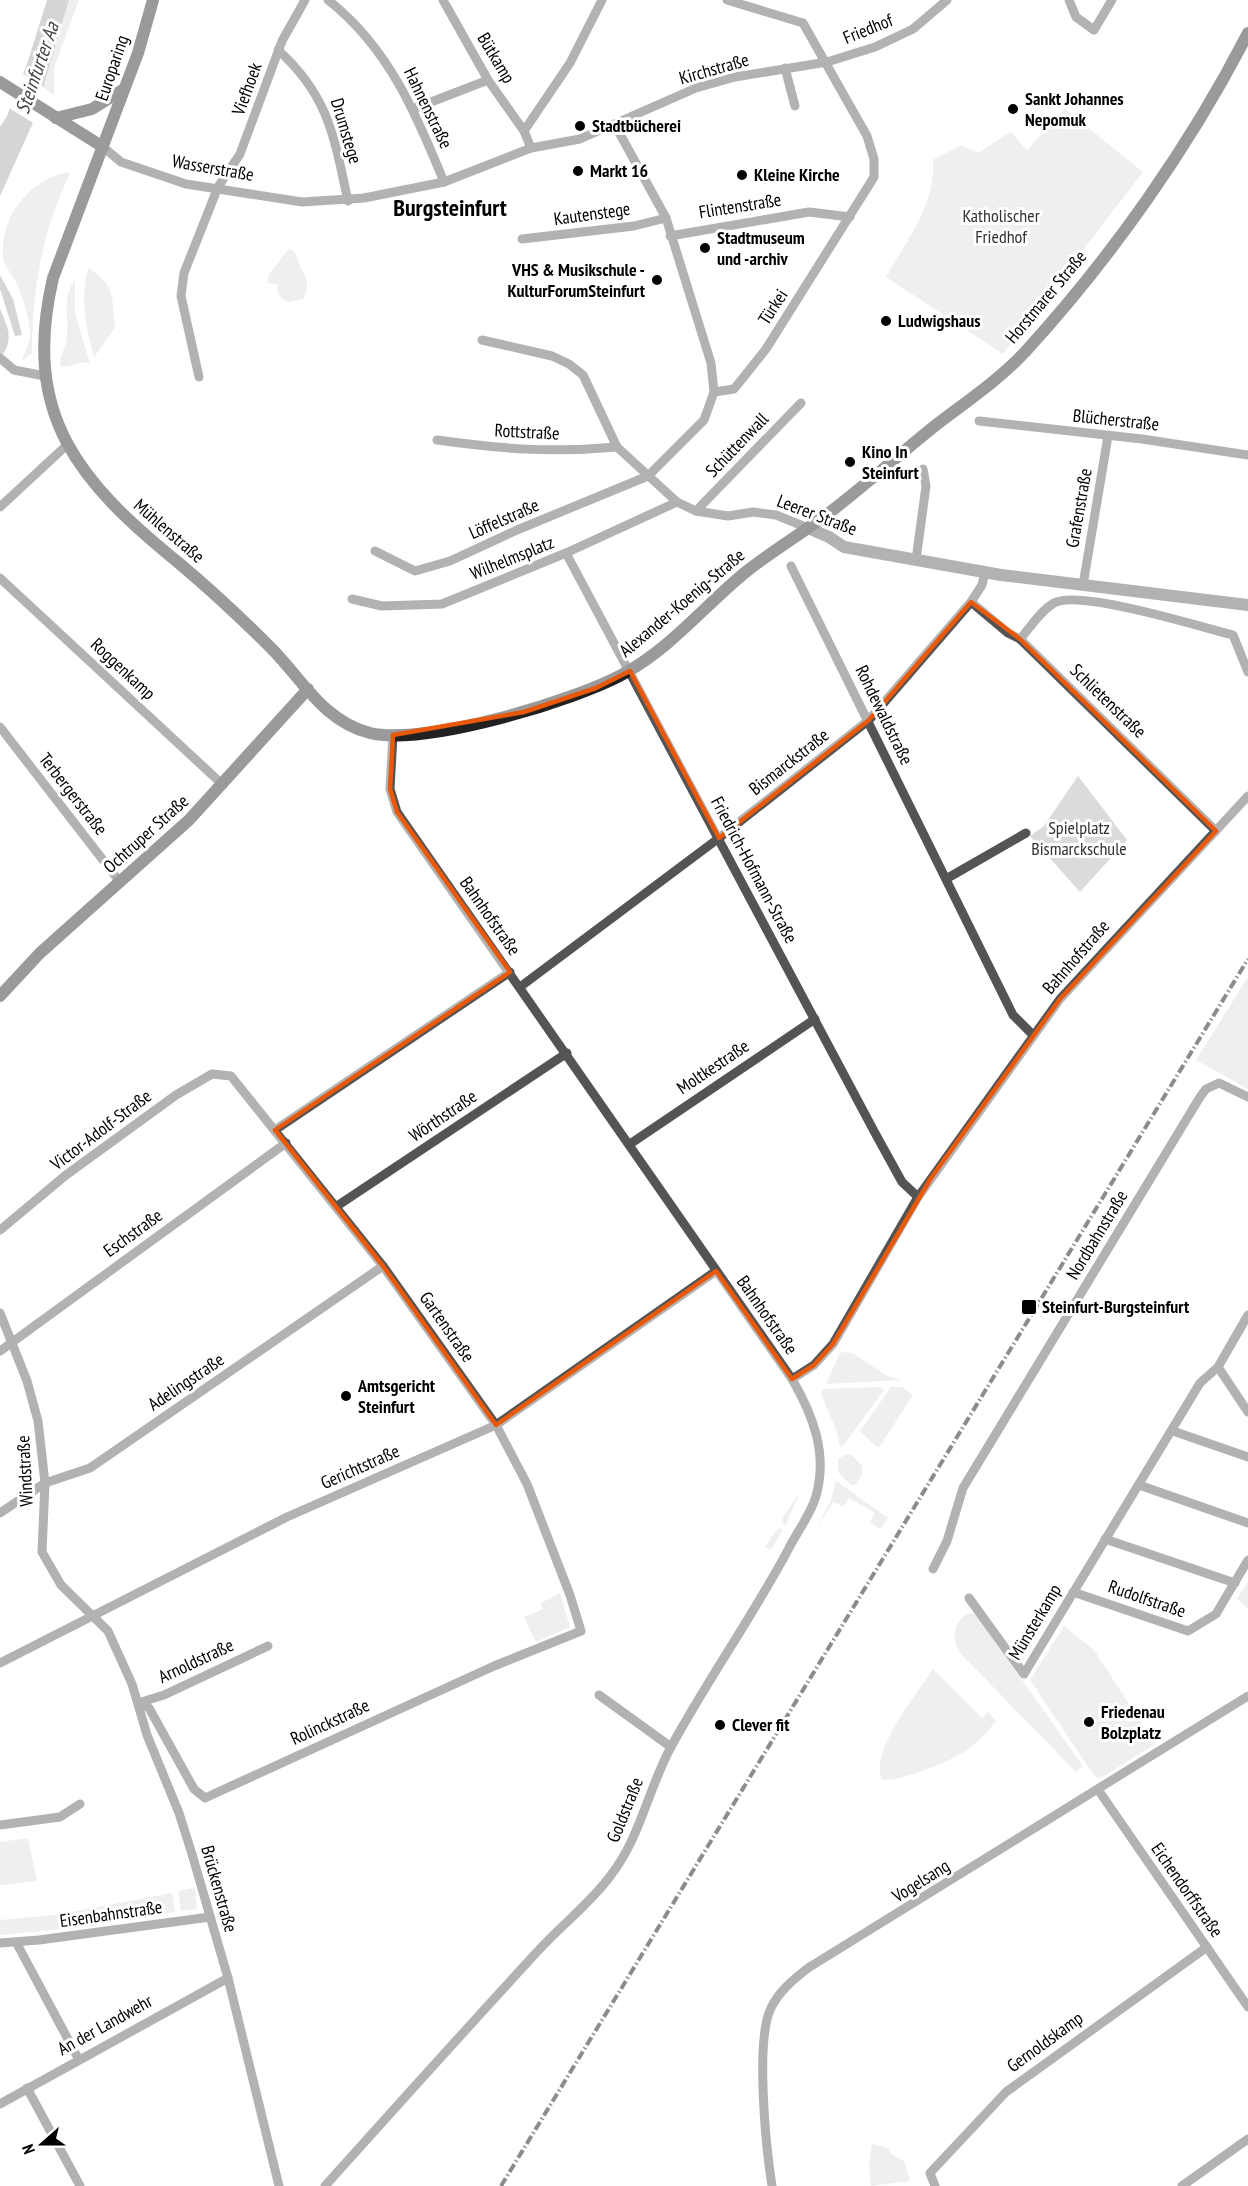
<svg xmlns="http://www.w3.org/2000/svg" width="1248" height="2186" font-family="'PT Sans Narrow',sans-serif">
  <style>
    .green { fill: #dbdbdb }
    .water { fill: #a2a2a2 }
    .pier { fill: #fff }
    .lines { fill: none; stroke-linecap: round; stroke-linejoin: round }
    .minor { stroke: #545454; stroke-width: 9 }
    .tertiary { stroke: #545454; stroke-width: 12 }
    .secondary { stroke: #212121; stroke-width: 12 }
    .rail { stroke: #000; stroke-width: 4; stroke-dasharray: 9 3 1.5 3; stroke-linecap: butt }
    .marked { fill: none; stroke: #e8590c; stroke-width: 4.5; stroke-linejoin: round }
    .poi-dot { fill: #000; stroke: #fff; stroke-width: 2 }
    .labels { text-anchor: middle; stroke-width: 6; stroke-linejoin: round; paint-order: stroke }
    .street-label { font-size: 18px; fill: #000; stroke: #fff }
    .poi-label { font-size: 18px; font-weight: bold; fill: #000; stroke: #fff; text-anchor: start }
    .park-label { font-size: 18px; fill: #323232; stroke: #fff }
    .water-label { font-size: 20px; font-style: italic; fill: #434343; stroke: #fff }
    .district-label { font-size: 24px; font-weight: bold; fill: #000; stroke: #fff }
  </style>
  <rect width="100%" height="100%" fill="#fff"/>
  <g class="green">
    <path d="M69,0H79L54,68V95L43,87Z"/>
    <path d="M1065,109L1143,172L1003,354L886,277C907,240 936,204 933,160L961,145L978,153L1011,132L1027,150Z"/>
    <path d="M68,172L70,174C42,230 32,291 32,353L22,361C24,351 32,342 30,331C28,315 23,296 16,282C12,274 5,267 3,258C0,215 30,180 68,172Z"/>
    <path d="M289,249C297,253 296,255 299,263C305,278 312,283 303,299L289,302L282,299L277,291V284L267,283L269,274Z"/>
    <path d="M88,268C117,286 111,296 115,328L94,357C86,326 80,299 88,268Z"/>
    <path d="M75,280V313L90,364C79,359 72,368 61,366C59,356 64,352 66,342C71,320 60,300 75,280Z"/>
    <path d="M1078,776L1127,840L1080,892L1030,836L1044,826Z"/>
    <path d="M1248,977V1089L1196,1060Z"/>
    <path d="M843,1352L852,1353L889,1377L902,1380L826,1384L840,1353Z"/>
    <path d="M881,1387L884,1390L843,1446L840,1447L837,1432L821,1394L823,1389Z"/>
    <path d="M891,1387H902L913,1395L880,1446L877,1447L860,1431Z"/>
    <path d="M846,1454L852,1455L862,1466V1474L856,1485H851L838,1472V1459Z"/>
    <path d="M836,1481L888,1518L880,1529L870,1522L875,1513L849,1498L843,1507L834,1502L817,1526L831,1500Z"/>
    <path d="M800,1492L785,1526L781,1520Z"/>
    <path d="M780,1528L783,1530L771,1550L765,1547L776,1531Z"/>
    <path d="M1248,1581V1609L1237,1599Z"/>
    <path d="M560,1593L570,1627L536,1642L524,1617L543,1609L541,1603Z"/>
    <path d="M968,1613L974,1614L979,1619L1083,1766L1076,1772L960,1653C951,1639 953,1623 968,1613Z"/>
    <path d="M1064,1626L1094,1650L1155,1744L1101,1778L1095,1777L1030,1680Z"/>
    <path d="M933,1669L982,1718L988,1712L996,1721C988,1731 980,1740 970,1748C954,1760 901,1782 882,1780C869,1751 917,1694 933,1669Z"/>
    <path d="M28,1838L37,1881L0,1885V1842Z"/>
    <path d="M195,1888L197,1909L181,1911L178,1891Z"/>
    <path d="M172,1893L175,1912L82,1927L0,1935V1920L56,1915Z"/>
    <path d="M872,2144L888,2148L891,2154L904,2161L910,2181L871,2186L869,2164Z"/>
  </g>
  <g class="water">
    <path d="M47,0H69L32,125L0,196V127L7,116L28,61Z"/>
    <path d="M0,275L13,299L22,335L15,336L0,289Z"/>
    <path d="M0,309C8,328 15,340 0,358Z"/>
  </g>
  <path class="pier" d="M21,72L46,89L35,124L9,108Z"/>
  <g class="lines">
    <g class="minor">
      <path d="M328,0C388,47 416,113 444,182"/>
      <path d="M443,0L488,80L524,131L531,148"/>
      <path d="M1069,0L1076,17L1094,30L1112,0"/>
      <path d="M278,50C329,96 334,137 348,201"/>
      <path d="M785,68L795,106"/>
      <path d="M413,109L488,80"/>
      <path d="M524,131L570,63L602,0"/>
      <path d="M103,147L121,162L186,184L302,202L364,198L444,182L531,148L580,139L696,88L735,77L827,62L875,47L913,29L947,0"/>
      <path d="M670,236L809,212L850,217"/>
      <path d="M522,239L634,226L666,218"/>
      <path d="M482,340L552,356L569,364L583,375L617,447L677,502L696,511L728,516L753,512L776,515L808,528"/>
      <path d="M0,358L14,370L45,376"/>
      <path d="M199,377L181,296L184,273L218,187L240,154L282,41L305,0"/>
      <path d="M714,392L734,389L766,349L874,177V159L867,136L803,23L727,0"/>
      <path d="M979,421L1142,439L1248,455"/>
      <path d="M437,440C503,449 550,453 617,447"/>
      <path d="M0,507L68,444"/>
      <path d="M696,511L801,403"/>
      <path d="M375,551L415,571L450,561L517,530L648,476L704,420L714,392L711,363L666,218L615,125"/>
      <path d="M566,553L875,1133L902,1182L918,1197"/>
      <path d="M916,560L926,486L923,469"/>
      <path d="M791,566L1013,1015L1033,1035"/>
      <path d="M0,578L223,785"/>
      <path d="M1083,585L1108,436"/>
      <path d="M352,599L382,606L442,604L566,553L677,502"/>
      <path d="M971,602L1008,633L1020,639L1216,831"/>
      <path d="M1020,639C1030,628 1040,611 1054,603C1079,589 1201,627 1233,635L1248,672"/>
      <path d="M0,727L120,882"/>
      <path d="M946,879L1026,833"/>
      <path d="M520,987L719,838L869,720L971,602L982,585L985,572"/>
      <path d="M275,1130L510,972"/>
      <path d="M630,1144L815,1019"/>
      <path d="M337,1206L567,1053"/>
      <path d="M0,1230L66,1175L176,1095L212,1074L231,1076L383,1266L496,1425L527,1484L570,1595L581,1631L494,1666L205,1798L194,1789L149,1708L138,1703"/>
      <path d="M0,1313L27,1381L38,1421L45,1483L42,1552L61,1585L108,1631L132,1684L147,1735L179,1813L192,1854L228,1978L279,2186"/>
      <path d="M0,1351L286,1143"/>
      <path d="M1218,1367L1248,1412"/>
      <path d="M792,1379L814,1365L833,1344L918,1197L1060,999L1248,796"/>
      <path d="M1173,1431L1248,1457"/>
      <path d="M1139,1485L1248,1523"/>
      <path d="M0,1513L45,1483L90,1468L383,1266"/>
      <path d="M1105,1539L1235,1583"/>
      <path d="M933,1569L947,1541L963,1488L1200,1097L1206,1089L1219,1083L1248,1097"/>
      <path d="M1073,1592L1188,1631L1216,1614L1248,1560"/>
      <path d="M969,1598L1024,1674L1200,1383L1218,1367L1248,1315"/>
      <path d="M0,1663L287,1517L496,1425L716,1271"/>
      <path d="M599,1695L671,1747"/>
      <path d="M138,1703L164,1695L268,1646"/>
      <path d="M1099,1791L1248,2007"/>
      <path d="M0,1825L60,1817L80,1804"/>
      <path d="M16,1942L78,2058"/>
      <path d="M0,1943L39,1940L210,1917"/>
      <path d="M27,2088L80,2186"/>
      <path d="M0,2104L228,1978"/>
      <path d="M325,2186C395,2108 465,2030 536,1953C560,1926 590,1904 611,1875C641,1836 648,1789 671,1747C708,1679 753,1616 789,1548C797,1532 811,1514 816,1496C828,1454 813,1415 792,1379L397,812L390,789L393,735"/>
      <path d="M772,2186C766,2148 755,2040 771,2008C779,1991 794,1979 808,1968L1248,1696"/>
      <path d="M935,2186L930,2173L1006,2092L1207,1947"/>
      <path d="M1182,2186L1248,2139"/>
    </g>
    <path class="tertiary" d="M808,528L829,537L844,547L1001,575L1248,605"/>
    <g class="secondary">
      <path d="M153,0L138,53L53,278C21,416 79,482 180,564C211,590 242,619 271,648C303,680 323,721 370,733C425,746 575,701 625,673C672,647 706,604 747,571C775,549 806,531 834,509C869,482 902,452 936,425C966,402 1000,379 1025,352C1111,258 1190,146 1248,33"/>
      <path d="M0,82L103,147"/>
      <path d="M56,118L92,109L124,89"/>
      <path d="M0,996L40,953L189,820L308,689"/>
    </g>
    <path class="rail" d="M501,2186L1248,959"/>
  </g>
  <path d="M0 0H1248V2186H0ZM971,602L1020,639L1216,831L1060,999L931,1178L833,1344L814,1365L792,1379L716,1271L496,1425L383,1266L275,1130L510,972L397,812L390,789L393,735L524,712L596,688L630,671L719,838L869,720Z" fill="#fff" fill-opacity=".55" fill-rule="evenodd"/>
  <path class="marked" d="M971,602L1020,639L1216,831L1060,999L931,1178L833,1344L814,1365L792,1379L716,1271L496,1425L383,1266L275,1130L510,972L397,812L390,789L393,735L524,712L596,688L630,671L719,838L869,720Z"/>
  <g class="poi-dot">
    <circle cx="1013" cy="109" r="6"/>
    <circle cx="580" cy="126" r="6"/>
    <circle cx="578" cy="171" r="6"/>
    <circle cx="742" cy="175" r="6"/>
    <circle cx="705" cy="248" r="6"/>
    <circle cx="657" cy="280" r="6"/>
    <circle cx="886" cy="321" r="6"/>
    <circle cx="850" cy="462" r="6"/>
    <rect x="1021" y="1299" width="16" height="16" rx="3"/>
    <circle cx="346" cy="1396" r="6"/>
    <circle cx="1089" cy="1722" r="6"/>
    <circle cx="720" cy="1725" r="6"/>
  </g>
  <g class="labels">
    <g class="street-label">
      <text transform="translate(868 29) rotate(-22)" y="6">Friedhof</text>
      <text transform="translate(496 58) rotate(59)" y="6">Bütkamp</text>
      <text transform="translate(112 68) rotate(-71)" y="6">Europaring</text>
      <text transform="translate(714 69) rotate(-16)" y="6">Kirchstraße</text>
      <text transform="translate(247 89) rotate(-70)" y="6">Viefhoek</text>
      <text transform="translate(428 108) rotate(64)" y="6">Hahnenstraße</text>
      <text transform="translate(346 131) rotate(73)" y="6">Drumstege</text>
      <text transform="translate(213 168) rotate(10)" y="6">Wasserstraße</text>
      <text transform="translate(740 206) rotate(-9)" y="6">Flintenstraße</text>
      <text transform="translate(592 214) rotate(-8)" y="6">Kautenstege</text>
      <text transform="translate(1046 297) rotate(-50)" y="6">Horstmarer Straße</text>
      <text transform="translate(773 307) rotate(-57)" y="6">Türkei</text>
      <text transform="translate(1116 420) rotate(6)" y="6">Blücherstraße</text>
      <text transform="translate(527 432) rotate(3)" y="6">Rottstraße</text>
      <text transform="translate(737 445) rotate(-46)" y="6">Schüttenwall</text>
      <text transform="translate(1079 508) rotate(-80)" y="6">Grafenstraße</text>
      <text transform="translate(817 515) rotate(21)" y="6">Leerer Straße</text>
      <text transform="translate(504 519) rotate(-24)" y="6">Löffelstraße</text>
      <text transform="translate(169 531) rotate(41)" y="6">Mühlenstraße</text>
      <text transform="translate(512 558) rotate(-22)" y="6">Wilhelmsplatz</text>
      <text transform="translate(682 603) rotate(-40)" y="6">Alexander-Koenig-Straße</text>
      <text transform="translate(123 669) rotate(43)" y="6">Roggenkamp</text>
      <text transform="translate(1108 701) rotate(44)" y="6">Schlietenstraße</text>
      <text transform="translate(884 715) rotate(64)" y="6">Rohdewaldstraße</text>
      <text transform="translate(789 762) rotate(-38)" y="6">Bismarckstraße</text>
      <text transform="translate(73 794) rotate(52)" y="6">Terbergerstraße</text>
      <text transform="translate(146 834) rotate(-42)" y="6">Ochtruper Straße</text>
      <text transform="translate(754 870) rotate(62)" y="6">Friedrich-Hofmann-Straße</text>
      <text transform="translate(490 916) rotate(55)" y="6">Bahnhofstraße</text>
      <text transform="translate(1076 957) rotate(-49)" y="6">Bahnhofstraße</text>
      <text transform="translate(713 1067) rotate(-34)" y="6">Moltkestraße</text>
      <text transform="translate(443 1116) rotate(-34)" y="6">Wörthstraße</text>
      <text transform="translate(101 1130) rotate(-37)" y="6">Victor-Adolf-Straße</text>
      <text transform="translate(133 1233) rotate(-36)" y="6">Eschstraße</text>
      <text transform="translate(1097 1235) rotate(-59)" y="6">Nordbahnstraße</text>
      <text transform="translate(767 1315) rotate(55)" y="6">Bahnhofstraße</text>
      <text transform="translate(447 1327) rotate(55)" y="6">Gartenstraße</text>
      <text transform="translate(186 1382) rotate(-34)" y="6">Adelingstraße</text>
      <text transform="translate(360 1467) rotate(-24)" y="6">Gerichtstraße</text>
      <text transform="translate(25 1471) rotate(-93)" y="6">Windstraße</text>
      <text transform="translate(1147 1599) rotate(19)" y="6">Rudolfstraße</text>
      <text transform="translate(1035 1622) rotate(-59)" y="6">Münsterkamp</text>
      <text transform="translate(196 1661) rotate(-25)" y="6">Arnoldstraße</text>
      <text transform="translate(330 1722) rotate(-25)" y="6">Rolinckstraße</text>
      <text transform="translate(625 1810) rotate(-68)" y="6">Goldstraße</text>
      <text transform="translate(921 1881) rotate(-32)" y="6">Vogelsang</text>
      <text transform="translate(219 1889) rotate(74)" y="6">Brückenstraße</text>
      <text transform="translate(1187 1890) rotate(55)" y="6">Eichendorffstraße</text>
      <text transform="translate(111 1914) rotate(-8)" y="6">Eisenbahnstraße</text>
      <text transform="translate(105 2025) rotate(-29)" y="6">An der Landwehr</text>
      <text transform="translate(1045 2042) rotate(-36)" y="6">Gernoldskamp</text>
    </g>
    <g class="poi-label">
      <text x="1025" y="105">Sankt Johannes<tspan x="1025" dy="21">Nepomuk</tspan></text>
      <text x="592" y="132">Stadtbücherei</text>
      <text x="590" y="177">Markt 16</text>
      <text x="754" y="181">Kleine Kirche</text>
      <text x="717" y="244">Stadtmuseum<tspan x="717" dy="21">und -archiv</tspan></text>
      <text x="645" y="276" text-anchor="end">VHS &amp; Musikschule -<tspan x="645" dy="21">KulturForumSteinfurt</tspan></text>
      <text x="898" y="327">Ludwigshaus</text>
      <text x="862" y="458">Kino In<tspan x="862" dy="21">Steinfurt</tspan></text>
      <text x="1042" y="1313">Steinfurt-Burgsteinfurt</text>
      <text x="358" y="1392">Amtsgericht<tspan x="358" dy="21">Steinfurt</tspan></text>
      <text x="1101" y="1718">Friedenau<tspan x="1101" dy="21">Bolzplatz</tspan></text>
      <text x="732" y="1731">Clever fit</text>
    </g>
    <g class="park-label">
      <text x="1001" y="222">Katholischer<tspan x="1001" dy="21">Friedhof</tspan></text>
      <text x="1079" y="834">Spielplatz<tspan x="1079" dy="21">Bismarckschule</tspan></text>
    </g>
    <g class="water-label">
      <text transform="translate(37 68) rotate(-71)" y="7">Steinfurter Aa</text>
    </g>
    <g class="district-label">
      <text x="450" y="216">Burgsteinfurt</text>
    </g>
  </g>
  <g transform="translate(42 2144) rotate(249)" stroke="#ffffff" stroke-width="4.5" paint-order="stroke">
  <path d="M0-4.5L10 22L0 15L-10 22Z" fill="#000000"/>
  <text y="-9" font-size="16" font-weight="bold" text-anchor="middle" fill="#000000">N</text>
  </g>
</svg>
